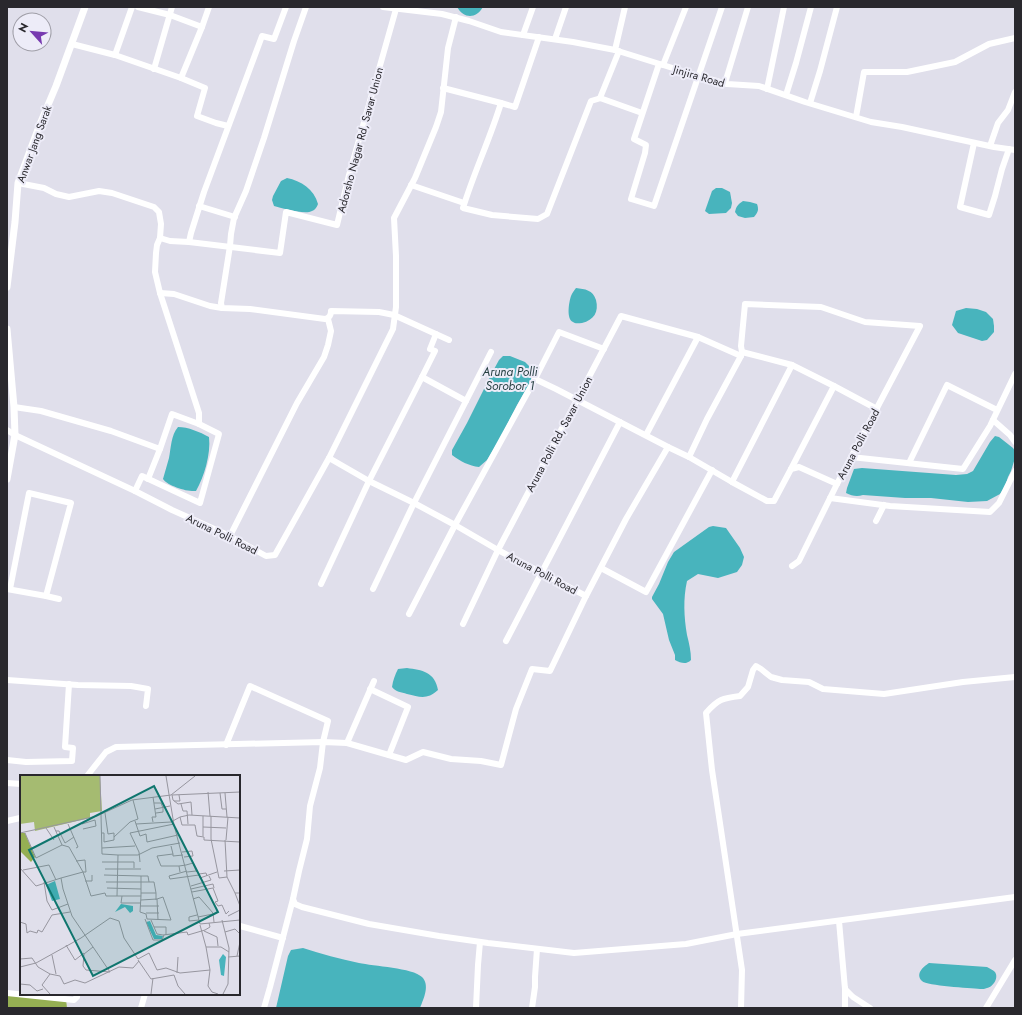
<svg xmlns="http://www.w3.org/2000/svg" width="1022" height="1015" font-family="Jost,sans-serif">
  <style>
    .forest { fill: #95af53 }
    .water { fill: #48b4bd }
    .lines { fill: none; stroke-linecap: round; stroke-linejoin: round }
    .minor { stroke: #fff; stroke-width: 6 }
    .major { stroke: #fff; stroke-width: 7 }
    .labels { text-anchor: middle; stroke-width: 4; stroke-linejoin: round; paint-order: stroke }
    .street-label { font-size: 11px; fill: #29282d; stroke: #edecf8 }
    .water-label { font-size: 12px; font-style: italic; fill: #253e40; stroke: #edecf8 }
    .inset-road { fill: none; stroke: #97969f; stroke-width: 1 }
    .view { fill: #0f766e; fill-opacity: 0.15; stroke: #0f766e; stroke-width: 2 }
    .inset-edge { fill: none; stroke: #29282d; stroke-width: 2 }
  </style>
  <rect width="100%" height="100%" fill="#e0dfeb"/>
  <path class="forest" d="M7,993L66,999L67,1008H7Z"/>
  <g class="water">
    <path d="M457,7H483C476,19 464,19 457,7Z"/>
    <path d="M287,178C301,181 314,189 318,204C317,207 315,210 312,211C305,215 282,208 274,206L272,200L273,196L281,181Z"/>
    <path d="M716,188H722L730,192L732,203L731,208L726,213L709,214L705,211L712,191Z"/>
    <path d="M743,201L750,202L757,204C759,210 758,212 754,217L745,218L738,216L735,212C736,207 738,204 743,201Z"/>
    <path d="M576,288C585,289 593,290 596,300C599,312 594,320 582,323C579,323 575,324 573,322C566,319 569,302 571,296C572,293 574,291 576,288Z"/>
    <path d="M966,308L977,309L986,312L993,319L994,326V332L987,340L982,341L958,333L952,325L956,311Z"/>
    <path d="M503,356H510L525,362L529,366L531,372V381L517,405L501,437L487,460L479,467C469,466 460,461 452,455V450L467,423L493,371L499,360Z"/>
    <path d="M178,427C188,427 200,432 209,437C211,454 204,477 196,491C187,492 168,486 163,479C165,472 167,465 169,458C171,448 171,435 178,427Z"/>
    <path d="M995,436L999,437L1013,448L1015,451V458L1011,471L1008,477L1005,487L1000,494L987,501L968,502L931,498H905L863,495C857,497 852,496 846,493L847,488L854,469L862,468L956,475L967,474L973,471L990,442Z"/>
    <path d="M713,526L726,528L740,548L744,557L742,565L737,572L718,578L698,574L687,581C683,599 684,617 687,635C689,643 691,651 691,660C686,665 681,663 675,660V655L669,640L663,614L652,599V597L659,584L668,562L674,552L709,527Z"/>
    <path d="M407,668C422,670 435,672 438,690C427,700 420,697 407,694C401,692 396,692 392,687C393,680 395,675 398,669Z"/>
    <path d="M303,948C321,954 340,959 359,963C373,966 413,968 422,977C430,985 424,998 420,1008H276L288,956L291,950Z"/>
    <path d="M929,963L987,967C989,968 993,970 995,972C999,978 993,987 987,988C985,989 983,989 980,989C970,988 927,986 922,981C915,974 923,967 929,963Z"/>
  </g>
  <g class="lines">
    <g class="minor">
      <path d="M138,7L170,15L202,27L181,78"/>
      <path d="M306,7L294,41L264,138L246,191L234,218L231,234L230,246L221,303L222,308L250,309L325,319C330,318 331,315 331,311L379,312L394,315L449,340"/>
      <path d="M383,7L442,14L469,21L501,32L573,42L615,50L695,75L727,84L759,86L805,102L871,122L902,127L994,147L1015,150"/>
      <path d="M202,27L209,7"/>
      <path d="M523,35L533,7"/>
      <path d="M555,39L566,7"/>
      <path d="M72,44L115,55L181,78L205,88L197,116L216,123L228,126"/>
      <path d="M615,50L625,7"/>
      <path d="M619,51L600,98L642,113"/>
      <path d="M115,55L132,7"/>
      <path d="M659,64L634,139L646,145L645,153L631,199L654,206L722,7"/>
      <path d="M663,65L686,7"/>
      <path d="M154,69L172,7"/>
      <path d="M725,83L748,7"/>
      <path d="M443,88L501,103C490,139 474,172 463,208L492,215L538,219L547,214L591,101L601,98"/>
      <path d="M767,89L784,7"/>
      <path d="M786,95L796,63L811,7"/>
      <path d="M501,103L515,107L539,37"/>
      <path d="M810,103L820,71L837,7"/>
      <path d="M856,117L864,72H907L955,62L989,44L1015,38"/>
      <path d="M974,143L960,207L989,215L995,196L1002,169L1009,149"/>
      <path d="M990,146L998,123L1008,110L1015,92"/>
      <path d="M411,185L464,203"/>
      <path d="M199,206L235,217"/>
      <path d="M160,238L170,241L189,242L280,253L286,212L337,225L349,175L396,9"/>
      <path d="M189,242L191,233L204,192L262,36L274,39L286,7"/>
      <path d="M160,293L174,294L210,306L222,308"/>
      <path d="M422,377L435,351L430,349L436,334"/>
      <path d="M535,379L559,332L604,349"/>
      <path d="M14,407L41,411L111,431L160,449L172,414L199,424V413L160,293L155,272L156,253L157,245L160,238L161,224L159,212L154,207L112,193L99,191L69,197L56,194L44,188L18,183"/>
      <path d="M993,420L1010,435L1015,442"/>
      <path d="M7,430L15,435L135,491L172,510L230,536L266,556L275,555L329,458L369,481L414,503L455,525L498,550L586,596L626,519L668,447L689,457L732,482L767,501H774L791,469L799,467L837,484L920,326L865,322L821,307L745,304L741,346L742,352"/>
      <path d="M646,435L698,337L741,356"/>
      <path d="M689,457L707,419L741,356L742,352L792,365L834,386L877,409"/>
      <path d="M851,457L963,469L990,426L1015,374"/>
      <path d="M329,458L393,329L396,307V256L394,218L415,178L436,127L441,112L448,48L456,17"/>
      <path d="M909,463L947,385L997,410"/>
      <path d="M791,469L834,386"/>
      <path d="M148,479L160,449"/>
      <path d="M732,482L792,365"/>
      <path d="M135,491L142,476L200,503L219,434L199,424"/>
      <path d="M830,498L890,506L990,512L999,503L1015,471"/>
      <path d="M876,521L884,505"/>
      <path d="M230,536L297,403L324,357L328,345L331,331L328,319"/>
      <path d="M792,566L799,561L837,484"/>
      <path d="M601,568L646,592L712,470"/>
      <path d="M321,584L369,481L422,377L466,401"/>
      <path d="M7,589L46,596L59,599"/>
      <path d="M10,589L29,493L71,503L46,596"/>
      <path d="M373,589L414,503L491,352"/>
      <path d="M409,614L455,525L535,379L556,389L668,447"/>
      <path d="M463,624L498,550L621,316L698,337"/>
      <path d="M506,641L620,422"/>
      <path d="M7,680L78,685L131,686L148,689L146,706"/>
      <path d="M370,689L408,707L389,755"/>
      <path d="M323,742L320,768L310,806L307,839L299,871L293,899L295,904L302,907L369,924L439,936L488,943L574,953L686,944L737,934L1015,897"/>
      <path d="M347,743L374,681"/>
      <path d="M226,745L250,686L328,721L323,742"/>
      <path d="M7,760L26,762L72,761L73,748L65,747L69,684"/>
      <path d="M87,776L106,752L116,747L323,742L347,743L406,760L423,752L451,759L481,761L501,765L516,709L532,669L550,671L586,596"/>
      <path d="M7,783L21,784"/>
      <path d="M7,821L20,818"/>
      <path d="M839,921L845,989L853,997L870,1008"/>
      <path d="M239,927L240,926L283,938"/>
      <path d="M7,993L74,1000L77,997V994"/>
      <path d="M141,1008L145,994"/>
      <path d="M264,1008L270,987L293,899"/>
      <path d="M476,1008L478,965L480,942"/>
      <path d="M532,1008L535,987V977L537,949"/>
      <path d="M741,1008L742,970L712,770L706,713C718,699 723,698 740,696L748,687L753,670L756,666L761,669L771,677L782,680L809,682L823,689L884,694L963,682L1015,677"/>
      <path d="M845,1008V988"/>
      <path d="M986,1008L1015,960"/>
    </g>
    <g class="major">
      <path d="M7,287L15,222L18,183L40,124L56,86L85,7"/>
      <path d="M7,329L14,407L15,435L7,479"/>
    </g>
  </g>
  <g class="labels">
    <g class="street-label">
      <text transform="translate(699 76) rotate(16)" y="4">Jinjira Road</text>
      <text transform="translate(360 140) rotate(-75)" y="4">Adorsho Nagar Rd, Savar Union</text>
      <text transform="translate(34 144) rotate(-70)" y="4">Anwar Jang Sarak</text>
      <text transform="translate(559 434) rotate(-62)" y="4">Aruna Polli Rd, Savar Union</text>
      <text transform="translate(858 444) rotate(-62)" y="4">Aruna Polli Road</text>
      <text transform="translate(222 534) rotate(26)" y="4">Aruna Polli Road</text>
      <text transform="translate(542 573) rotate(28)" y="4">Aruna Polli Road</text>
    </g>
    <g class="water-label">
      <text x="510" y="376">Aruna Polli<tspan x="510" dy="14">Sorobor 1</tspan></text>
    </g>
  </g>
  <g transform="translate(20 775)">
    <rect width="220" height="220" fill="#e0dfeb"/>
    <path d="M0,1H80L82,36L70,38V43L15,56L14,47L0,49Z" fill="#a5bb71"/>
    <path d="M0,58H5L15,82L11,87L0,76Z" fill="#95af53"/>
    <path d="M35,106L40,124L32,126L26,110ZM101,129L113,131V136L110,138L105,132L95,137ZM130,146L136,160L143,161L142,164H134L126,147ZM203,179L206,182L204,201L201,200L199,185Z" fill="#48b4bd"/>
    <path class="inset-road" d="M80,1L82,79L98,80L97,121H121L120,137L126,139L127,144L151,145L143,122L137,124M146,1L154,50L180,149L220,145M188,17L190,41M200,18L202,34H206M205,18L207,42M152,20L220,17M152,20L153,25L158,29L171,27L172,40M154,26H160L159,20M134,28H141L143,33V37L136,38M161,29L163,36H167L168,49M135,34L150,31M85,38L88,59L94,58V62L110,47L118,44L113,25M183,41V61M191,41V64M160,42L169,40L220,43M115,46L120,61L126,59L127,67L158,60M133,47L132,42H136L133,22M48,49L58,72L56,73M62,49L75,45L76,51L63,54M116,49L151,47L160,42L162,50H175L177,61L184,62V65L220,67M34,52L42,70L49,72L63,97L71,121L85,118L86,121H97M183,52L206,53M26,53L34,65M36,56H39L45,68L54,62M0,58L77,41L112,25L151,20L175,1M5,58L16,83L42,70M82,58H84V67L94,65V62M191,64L199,103L207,102L205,65M206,65L208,42M151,71L153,79L137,81L141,91H159M82,73L115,71M162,77L172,76L173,81L164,82M153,79V81L163,80M98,80H118L132,73L160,68M56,86L65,85L66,97H63M82,87H114V93M120,87L119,77L110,58L154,49M166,90L173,88L176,96L167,97M0,93L16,111L41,103M85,94H121M3,95L29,90L36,105M167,96L149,101L150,104L179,100L180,103L197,97M176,96L179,99L186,98L187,101M204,96L220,95M63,97L41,103L43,114L52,141L90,197L66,195L63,191L64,179L73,172M160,97L159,91L166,90M84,100L121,101V121M121,101H128L129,107M207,102L215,118H220M65,106H72V100M24,107L27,126L32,135L48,129M86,107H134L136,118M171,111L191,105L189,101M87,113L121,114M171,114L193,109L194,113M172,117L193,113L198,126L195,127L198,131L202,130L206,139L209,136M121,118H136V125M215,118L220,131M102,121L101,128H121M173,124L179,122L193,138L194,147M121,125L137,124L138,145M120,131H139M126,138H139M177,140L169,142V146L179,145M208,141L220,135M178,142L193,139M125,144L133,165H142L144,160M131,145L137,159L143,160L167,157L168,160L185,155L190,152L189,148M202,145L209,173L208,209L203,219M0,147L6,149L7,158L10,156L17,158L18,155L22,157L32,140L50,137M180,150L186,172H201L209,177M134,152H146V160M184,156L197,162L198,171M205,157L215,154L220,159M46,170L55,185L64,178M186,172L190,195L188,211L192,217L198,219M32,180L36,199M217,181L220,167M208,182L220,181M0,184L12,183L18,192L30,199L22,210L30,219M118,185L131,204L154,200L158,211L165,219M0,192L16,188L61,163L90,143L99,146L104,163L118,184L129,178L137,195L146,193L160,198L190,195M157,198L158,182M30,199L40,201L44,209L55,205L65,208L99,192L113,193L119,186M0,209L10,210L17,216L23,214M131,219L133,203"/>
    <path class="view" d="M134,11L198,137L73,201L9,75Z"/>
    <rect width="220" height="220" class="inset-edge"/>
  </g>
  <rect width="1022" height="1015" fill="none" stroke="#29282d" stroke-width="16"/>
  <g transform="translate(32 32) rotate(297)"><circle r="19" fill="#edecf8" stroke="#9f9ea7"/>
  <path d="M0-3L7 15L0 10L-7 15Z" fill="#773ab0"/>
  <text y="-6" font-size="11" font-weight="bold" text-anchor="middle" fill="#29282d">N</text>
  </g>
</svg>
